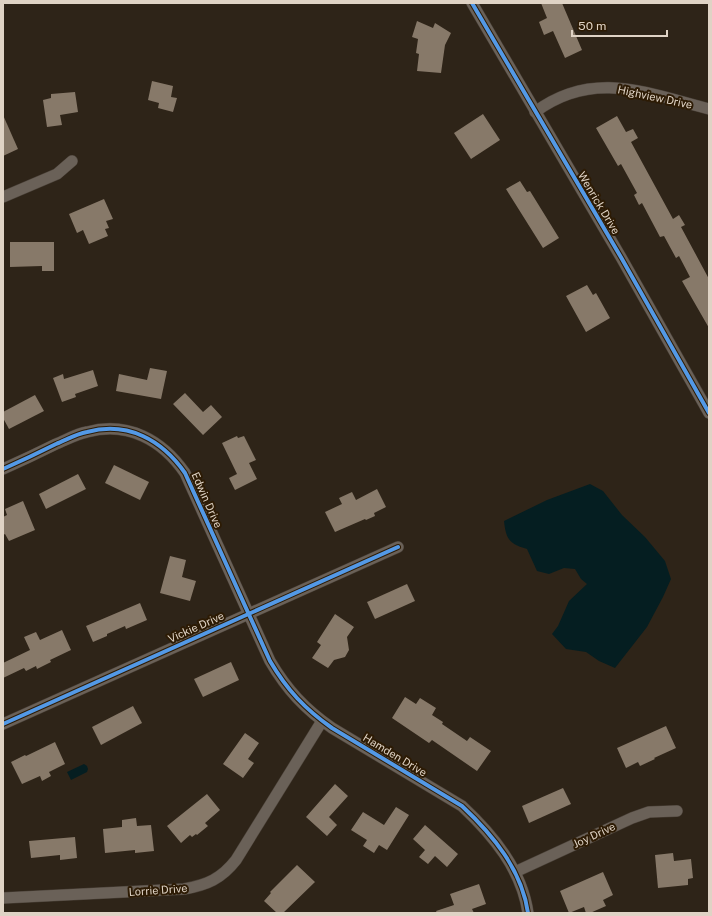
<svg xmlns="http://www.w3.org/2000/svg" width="712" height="916" font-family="'Public Sans',sans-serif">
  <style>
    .water { fill: #051e21 }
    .building { fill: #877969 }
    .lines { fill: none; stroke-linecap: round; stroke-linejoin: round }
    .street-casing { stroke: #4a4138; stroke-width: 12 }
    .street { stroke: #6a6158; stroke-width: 11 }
    .cycleway-casing { stroke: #2d1b04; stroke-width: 6 }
    .cycleway { stroke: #5399e6; stroke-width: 4 }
    .labels { text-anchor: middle; stroke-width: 4; stroke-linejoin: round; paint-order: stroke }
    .street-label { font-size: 11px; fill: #dfd3c5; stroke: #2d1b04 }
  </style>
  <rect width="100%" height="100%" fill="#2e2418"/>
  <g class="water">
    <path d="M590,484L603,491L622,515L645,537L665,561L671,579L663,597L647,627L615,668L599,661L586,652L566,649L552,634L558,626L569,601L587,584L581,579L575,569L564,568L549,574L537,571L527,549C509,544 506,539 504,521L547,500Z"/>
    <path d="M84,764L87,766L88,769L87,772L71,780L67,772Z"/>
  </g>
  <g class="building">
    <path d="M541,3H562L582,50L565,58L553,31L544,35L539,22L547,18Z"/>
    <path d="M417,21L433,28L435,23L451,33L445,45L441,73L417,71L419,54L416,53L418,39L412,37Z"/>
    <path d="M152,81L173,86L171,97L177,98L173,112L158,108L159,103L148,100Z"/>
    <path d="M75,92L78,112L60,115L62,125L47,127L43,100L51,98V94Z"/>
    <path d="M483,114L500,140L471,159L454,133Z"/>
    <path d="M3,115L18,149L3,156Z"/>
    <path d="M617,116L626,132L633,129L638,138L631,142L673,219L679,215L685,225L681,227L709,279V328L682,281L690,277L679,256L676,258L664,236L660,237L642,203L639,205L634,195L637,193L621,164L618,166L596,128Z"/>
    <path d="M520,181L527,192L530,191L559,238L543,248L506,189Z"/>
    <path d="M104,199L113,219L106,221L109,228L105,229L108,236L89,244L83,230L77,233L69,214Z"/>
    <path d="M10,242H54V271H42V266L10,267Z"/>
    <path d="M587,285L593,295L596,293L610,318L586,332L566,296Z"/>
    <path d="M150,368L167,371L161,399L116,391L119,374L147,380Z"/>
    <path d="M93,370L98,386L75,394L76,397L62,402L53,378L63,374L64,379Z"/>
    <path d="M185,393L203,412L211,405L222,417L203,435L173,404Z"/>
    <path d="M35,395L44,411L9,429L3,418V412Z"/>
    <path d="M237,436L238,438L244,436L256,460L249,463L257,479L235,490L229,478L237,474L222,443Z"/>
    <path d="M114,465L149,482L140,500L105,483Z"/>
    <path d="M78,474L86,489L46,509L39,494Z"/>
    <path d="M377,489L386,507L374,513L375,516L366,520L365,519L335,532L325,512L342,504L339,498L352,492L356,500Z"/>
    <path d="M23,501L35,530L9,541L5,534L3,535V517L7,515L5,509Z"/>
    <path d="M170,556L186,560L182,577L196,581L190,601L160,593Z"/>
    <path d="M407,584L415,601L375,619L367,602Z"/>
    <path d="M140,603L147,620L126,629L125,626L107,634V636L93,642L86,626Z"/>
    <path d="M335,614L354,627L347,637L349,650L345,657L334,660L328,668L312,658L321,645L317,642Z"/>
    <path d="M62,630L71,650L50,660L51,662L37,669L36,666L26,671L24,668L3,678V663L30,650L24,637L36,632L40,640Z"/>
    <path d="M231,662L239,680L203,697L194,679Z"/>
    <path d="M405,697L416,704L420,698L436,708L432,715L443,722L442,724L467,741L470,737L491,751L477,771L432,740L429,743L392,718Z"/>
    <path d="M133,706L142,723L101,745L92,727Z"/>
    <path d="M666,726L676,748L654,758L655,759L640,766L638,762L626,768L617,748Z"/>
    <path d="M245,733L259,743L248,759L254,763L243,778L223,764Z"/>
    <path d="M55,742L65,764L49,772L51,776L42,781L40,776L22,784L11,762L25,755L26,756Z"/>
    <path d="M335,784L348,796L329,817L337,825L327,836L306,817Z"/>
    <path d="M563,788L571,804L529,823L522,806Z"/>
    <path d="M207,794L220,810L205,823L208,826L197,835L196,834L192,837L190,835L181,843L167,826Z"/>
    <path d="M396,807L409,815L387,850L379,845L374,853L363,846L367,840L351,830L363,812L384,825Z"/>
    <path d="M136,818L137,826L151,825L154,851L135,853V850L105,853L103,829L122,827V820Z"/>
    <path d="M425,825L458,854L447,867L435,856L428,864L419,857L425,850L413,839Z"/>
    <path d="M75,837L77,858L60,860V855L31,858L29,841Z"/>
    <path d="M673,853L674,861L691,859L693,878L688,879V885L658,888L655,855Z"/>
    <path d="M297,865L315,882L283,913H277L264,901L271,893L270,892Z"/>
    <path d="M603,872L613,895L603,900L606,906L590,913H586L584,907L569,913L560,891Z"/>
    <path d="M479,884L486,904L472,909L474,913H437L436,911L454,905L450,894Z"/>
  </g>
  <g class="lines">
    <defs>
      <g id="street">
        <path d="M472,3L622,259L709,413"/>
        <path d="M535,112C593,69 647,93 709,109"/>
        <path d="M3,197L57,174L72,161"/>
        <path d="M3,469C21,461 38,453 56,444C66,440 76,434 87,432C128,421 162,440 185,473L270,661C287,690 305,709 332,728L462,806C493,835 522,870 528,913"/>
        <path d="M3,724L398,547"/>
        <path d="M515,872L632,818L649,812L677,811"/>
        <path d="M3,898L184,889C207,885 221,879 236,860L322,721"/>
      </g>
    </defs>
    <use href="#street" class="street-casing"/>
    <use href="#street" class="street"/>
    <defs>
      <g id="cycleway">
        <path d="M472,3L622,259L709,413"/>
        <path d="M3,469C21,461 38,453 56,444C66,440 76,434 87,432C128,421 162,440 185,473L270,661C287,690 305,709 332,728L462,806C493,835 522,870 528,913"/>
        <path d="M3,724L398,547"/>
      </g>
    </defs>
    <use href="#cycleway" class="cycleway-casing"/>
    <use href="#cycleway" class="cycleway"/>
  </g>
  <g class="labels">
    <g class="street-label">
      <text transform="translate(655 97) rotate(12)" y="4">Highview Drive</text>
      <text transform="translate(599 203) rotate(59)" y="4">Wenrick Drive</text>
      <text transform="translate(207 500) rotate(66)" y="4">Edwin Drive</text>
      <text transform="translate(196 627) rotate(-24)" y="4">Vickie Drive</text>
      <text transform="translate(395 755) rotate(31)" y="4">Hamden Drive</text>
      <text transform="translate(594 835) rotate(-25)" y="4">Joy Drive</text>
      <text transform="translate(158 890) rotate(-4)" y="4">Lorrie Drive</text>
    </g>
  </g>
  <rect width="712" height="916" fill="none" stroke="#dfd3c5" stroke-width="8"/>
  <path d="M572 30v6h95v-6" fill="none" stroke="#dfd3c5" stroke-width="2"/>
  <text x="578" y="30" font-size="12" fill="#dfd3c5" stroke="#2d1b04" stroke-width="3" paint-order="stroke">50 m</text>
</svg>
